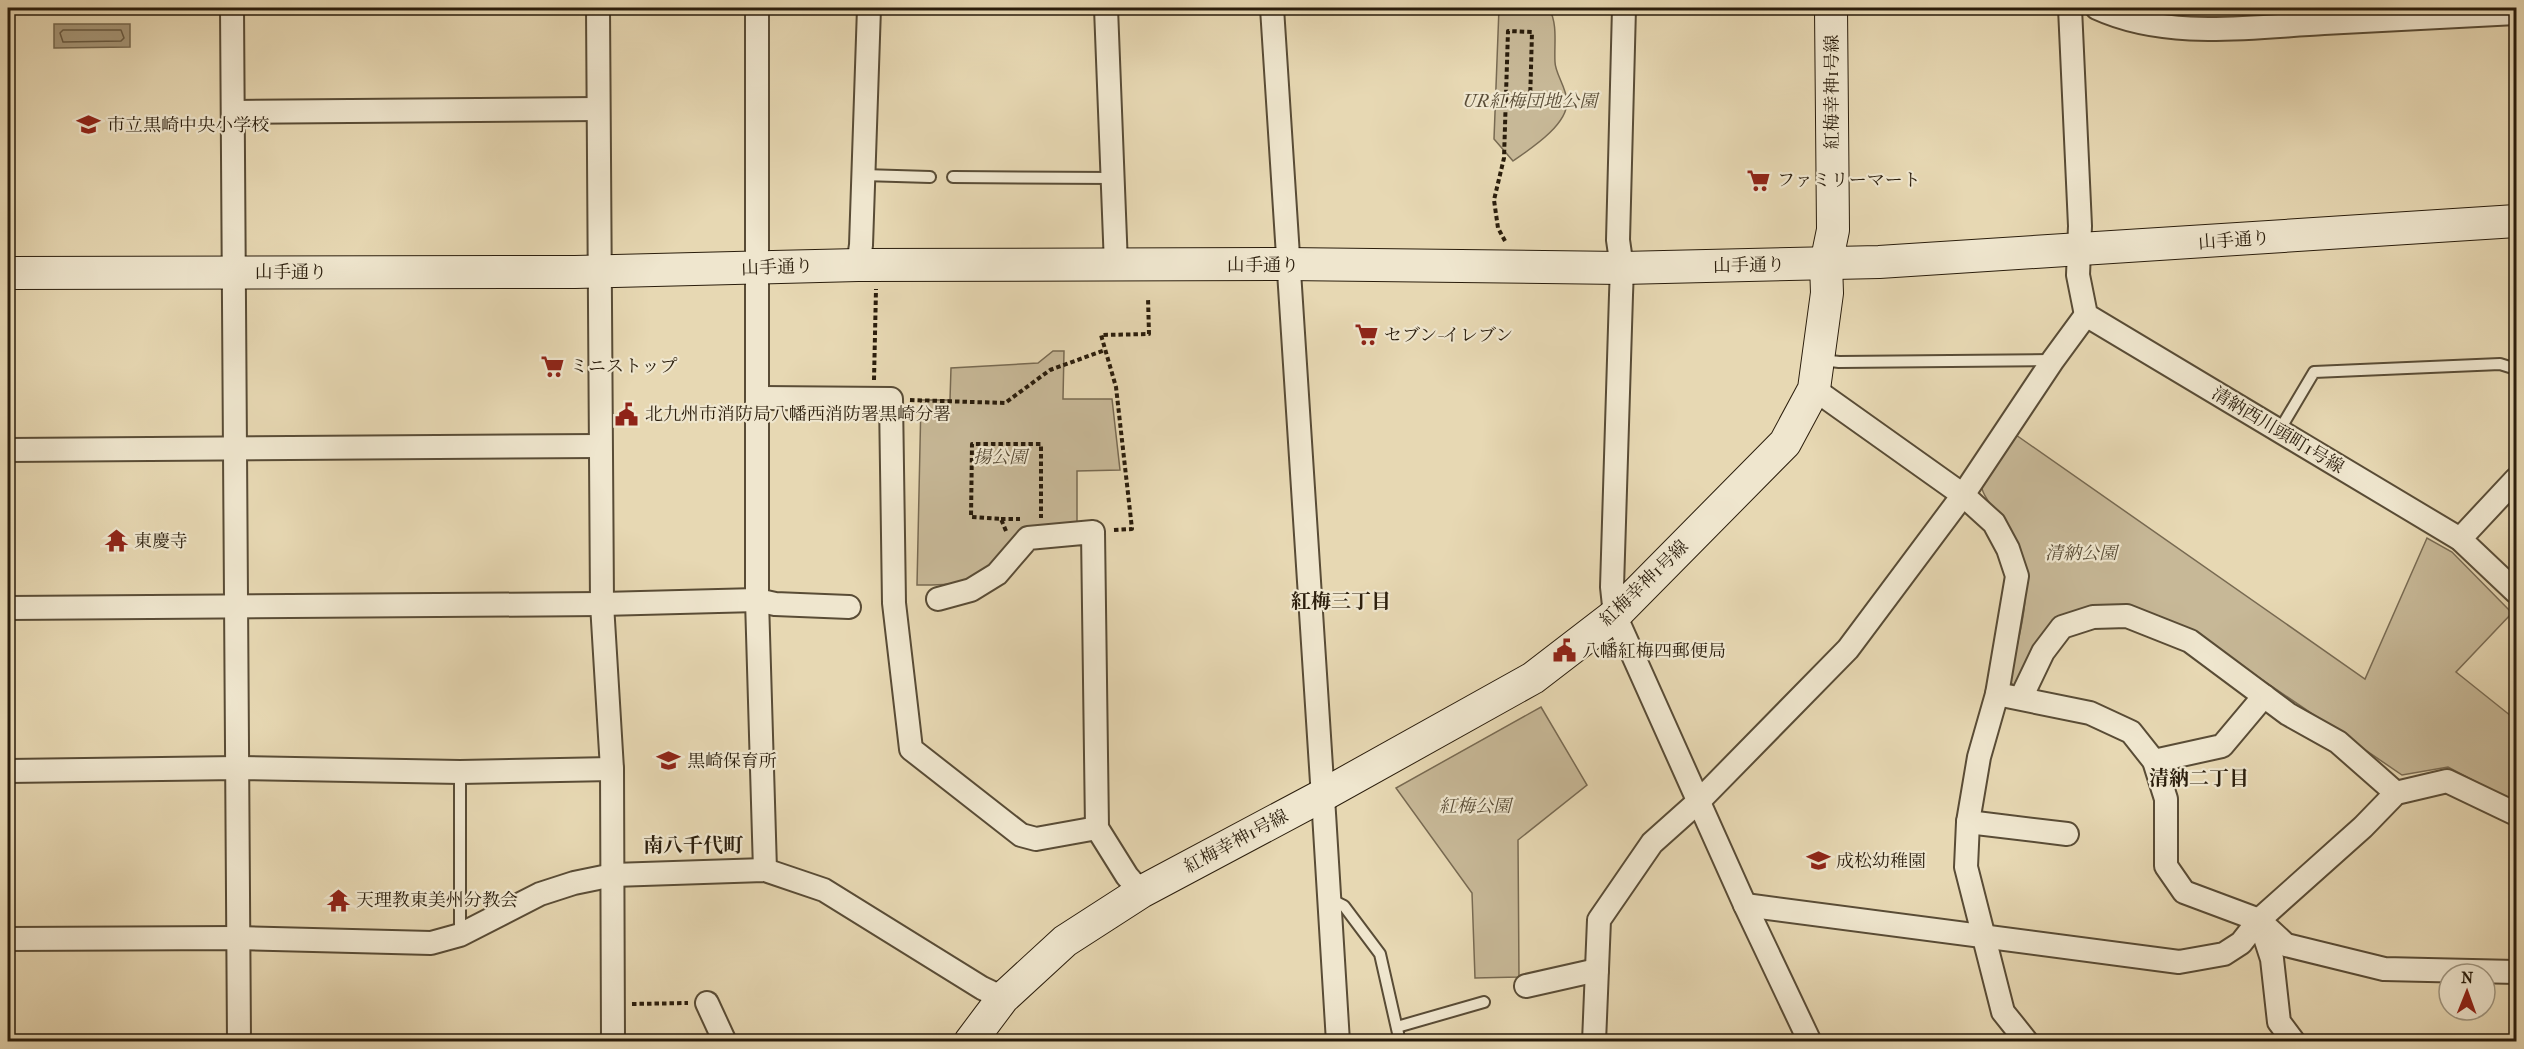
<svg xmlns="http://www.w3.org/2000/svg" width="2524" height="1049" font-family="'IM FELL French Canon','Noto Serif JP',serif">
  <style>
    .green { fill: #c7b897; stroke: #786a52; stroke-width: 1.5 }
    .water { fill: #a7987a; stroke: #75674e; stroke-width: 1.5 }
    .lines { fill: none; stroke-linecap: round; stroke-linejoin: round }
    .shore { stroke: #685a43; stroke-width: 1.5 }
    .lane-casing { stroke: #594c36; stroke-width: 14 }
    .street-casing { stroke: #594c36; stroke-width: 26 }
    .secondary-casing { stroke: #2a1d0c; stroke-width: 34 }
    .path { stroke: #2a1d0c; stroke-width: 4; stroke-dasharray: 4.5 3; stroke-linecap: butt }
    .lane { stroke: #efe6ce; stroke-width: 10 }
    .street { stroke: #efe6ce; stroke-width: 22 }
    .secondary { stroke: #efe6ce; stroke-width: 32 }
    .labels { text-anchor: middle; stroke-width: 4.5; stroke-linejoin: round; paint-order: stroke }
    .street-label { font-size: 18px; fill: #2a1d0c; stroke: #efe6ce }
    .park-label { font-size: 18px; font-style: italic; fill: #594c36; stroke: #efe6ce }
    .poi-label { font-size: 18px; fill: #2a1d0c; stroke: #efe6ce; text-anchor: start }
    .neighbourhood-label { font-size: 20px; font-weight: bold; fill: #2a1d0c; stroke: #efe6ce }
  </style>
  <rect width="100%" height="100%" fill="#e7d8b3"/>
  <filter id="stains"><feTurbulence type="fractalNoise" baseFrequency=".00333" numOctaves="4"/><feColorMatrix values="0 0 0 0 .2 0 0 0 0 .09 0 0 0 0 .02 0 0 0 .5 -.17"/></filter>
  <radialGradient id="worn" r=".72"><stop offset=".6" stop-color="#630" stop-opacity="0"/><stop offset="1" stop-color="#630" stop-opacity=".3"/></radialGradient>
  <g class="green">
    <path d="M1499,8H1549C1558,25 1554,43 1555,62C1555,73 1566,87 1567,101C1568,125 1530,149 1513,161L1494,139Z"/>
    <path d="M1053,351H1064L1063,399H1112L1120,470L1077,471V526C1065,526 1036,524 1026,528C1014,534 1009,546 1001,556C978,587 951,585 917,585L921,400H950L951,368L1038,363Z"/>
    <path d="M2016,435L2365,679L2427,538L2452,552L2512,613L2456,672L2516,720V803L2448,767L2402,775L2192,632L2123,607L2035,645L2014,685L2008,681C2020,634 2038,581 2012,536C2004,521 1983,499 1981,485Z"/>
    <path d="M1541,707L1587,785L1518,840L1519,977L1475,978L1472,893L1396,788Z"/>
  </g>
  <path class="water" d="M54,24H130V47L54,48Z"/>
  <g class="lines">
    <path class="shore" d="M63,30H121L124,38L121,41L63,42L60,33Z"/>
    <defs>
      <g id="lane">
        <path d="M863,175L930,177"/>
        <path d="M953,177L1113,178"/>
        <path d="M1822,360L1839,362L2052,360"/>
        <path d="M2279,431L2314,372L2500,364L2516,369"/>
        <path d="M460,772V935"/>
        <path d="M1330,899L1344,906L1380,954L1400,1042"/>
        <path d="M1397,1027L1484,1002"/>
      </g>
      <g id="street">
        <path d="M232,8L239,1042"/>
        <path d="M598,8L602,604L612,769L613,1042"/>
        <path d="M757,8V600L765,870"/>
        <path d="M1106,8L1116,265"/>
        <path d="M1272,8C1292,352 1318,697 1338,1042"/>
        <path d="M1624,8L1618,240L1622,268L1621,295L1612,587L1615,615L1745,905L1810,1042"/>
        <path d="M2070,8L2080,226L2078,275L2086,315L2460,539L2516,592"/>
        <path d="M2097,8C2167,40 2249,27 2324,23C2388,20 2452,16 2516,13"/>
        <path d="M234,112L598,109"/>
        <path d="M858,265L861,245L869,8"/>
        <path d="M1814,389L1963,495L1994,523L2008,549L2017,576L1997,694L1979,757L1968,822L1966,867L2003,1012L2027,1042"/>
        <path d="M757,398L891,399L894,603L911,749L1021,835L1036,839L1097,828"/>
        <path d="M8,450L600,446"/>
        <path d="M2460,539L2516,479"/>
        <path d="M938,599L971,590L997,574L1028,538L1093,532L1097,828L1127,876L1141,892"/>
        <path d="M8,608L602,604L757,600L775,604L849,607"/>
        <path d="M1997,694L2090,713L2131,732L2154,761L2166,799V866L2184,892L2259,920L2286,945L2384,969L2516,972"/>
        <path d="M2021,698L2043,652L2062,627L2093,617L2127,616L2190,641L2288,714L2338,742L2396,793"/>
        <path d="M2154,761L2222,746L2264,696"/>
        <path d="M8,771L238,768L460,772L612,769"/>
        <path d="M1968,822L2067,834"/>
        <path d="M1745,905L2179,962L2224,954L2241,943L2259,920L2363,827L2396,793L2447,781L2516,814"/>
        <path d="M2260,922L2272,959L2279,1022L2294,1042"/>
        <path d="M8,939L238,938L431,943L460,935L540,894L574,883L613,875L765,870L824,890L982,988L1003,998"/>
        <path d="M1526,986L1597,970"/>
        <path d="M707,1003L725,1042"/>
        <path d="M1594,1042L1599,920L1652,843L1699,801L1848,649L1963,495L2053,360L2086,315"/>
      </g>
      <g id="secondary">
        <path d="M8,273L575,272L858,265L1286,264L1622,268L1879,262L2516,221"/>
        <path d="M970,1042L1003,998L1065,941L1141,892L1325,794L1533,678L1615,615L1785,443L1814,389L1827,293L1826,264L1833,230L1831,8"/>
      </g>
    </defs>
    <use href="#lane" class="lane-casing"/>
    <use href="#street" class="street-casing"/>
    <use href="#secondary" class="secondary-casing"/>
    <g class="path">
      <path d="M1505,241L1498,228L1494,200L1504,158L1508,31L1532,32L1530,103H1506"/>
      <path d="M874,380L876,289"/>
      <path d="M910,400L1005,403L1050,370L1105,350"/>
      <path d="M1001,519H1020"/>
      <path d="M1114,530L1132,529L1116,387L1101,335L1149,334L1148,298"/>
      <path d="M1006,531L1001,519L971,517L972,444H1041V518"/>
      <path d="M632,1004L688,1003"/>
    </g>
    <use href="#lane" class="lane"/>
    <use href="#street" class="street"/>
    <use href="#secondary" class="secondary"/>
  </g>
  <defs>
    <symbol id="school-bare" viewBox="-9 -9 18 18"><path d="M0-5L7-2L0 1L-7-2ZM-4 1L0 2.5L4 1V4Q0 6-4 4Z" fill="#8f2418" stroke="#efe6ce" stroke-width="2.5" paint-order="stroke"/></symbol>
    <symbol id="supermarket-bare" viewBox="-9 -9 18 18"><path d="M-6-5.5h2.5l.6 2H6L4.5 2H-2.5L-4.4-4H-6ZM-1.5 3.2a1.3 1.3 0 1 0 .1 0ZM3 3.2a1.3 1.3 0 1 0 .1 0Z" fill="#8f2418" stroke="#efe6ce" stroke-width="2.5" paint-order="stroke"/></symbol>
    <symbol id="civic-bare" viewBox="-9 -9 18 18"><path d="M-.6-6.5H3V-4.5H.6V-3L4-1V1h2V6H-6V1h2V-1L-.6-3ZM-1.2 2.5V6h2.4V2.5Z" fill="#8f2418" stroke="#efe6ce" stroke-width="2.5" paint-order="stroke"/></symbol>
    <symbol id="temple-bare" viewBox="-9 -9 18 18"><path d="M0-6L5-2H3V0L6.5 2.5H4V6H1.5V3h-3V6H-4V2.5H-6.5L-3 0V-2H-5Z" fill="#8f2418" stroke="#efe6ce" stroke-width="2.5" paint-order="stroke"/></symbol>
  </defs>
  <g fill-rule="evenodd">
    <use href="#school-bare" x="72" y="108" width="33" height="33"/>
    <use href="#supermarket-bare" x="1742" y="164" width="33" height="33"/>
    <use href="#supermarket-bare" x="1350" y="318" width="33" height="33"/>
    <use href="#supermarket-bare" x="536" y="350" width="33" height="33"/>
    <use href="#civic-bare" x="610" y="398" width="33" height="33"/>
    <use href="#temple-bare" x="100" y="524" width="33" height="33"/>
    <use href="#civic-bare" x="1548" y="634" width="33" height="33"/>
    <use href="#school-bare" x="652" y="744" width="33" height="33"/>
    <use href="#school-bare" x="1802" y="844" width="33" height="33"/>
    <use href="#temple-bare" x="322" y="884" width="33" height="33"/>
  </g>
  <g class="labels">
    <g class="street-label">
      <text transform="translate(1832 92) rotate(-90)" y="6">紅梅幸神1号線</text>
      <text transform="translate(2234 240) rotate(-4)" y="6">山手通り</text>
      <text x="1263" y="271">山手通り</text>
      <text transform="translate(1749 265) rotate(-1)" y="6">山手通り</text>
      <text transform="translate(777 267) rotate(-2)" y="6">山手通り</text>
      <text x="291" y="278">山手通り</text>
      <text transform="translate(2278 430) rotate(31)" y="6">清納西川頭町1号線</text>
      <text transform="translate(1644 583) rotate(-44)" y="6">紅梅幸神1号線</text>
      <text transform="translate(1236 841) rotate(-28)" y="6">紅梅幸神1号線</text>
    </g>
    <g class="park-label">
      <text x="1530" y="107">UR紅梅団地公園</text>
      <text x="1000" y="463">揚公園</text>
      <text x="2081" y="559">清納公園</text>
      <text x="1475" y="812">紅梅公園</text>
    </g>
    <g class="poi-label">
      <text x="107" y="131">市立黒崎中央小学校</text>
      <text x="1777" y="186">ファミリーマート</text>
      <text x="1384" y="341">セブン-イレブン</text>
      <text x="570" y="372">ミニストップ</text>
      <text x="645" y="420">北九州市消防局八幡西消防署黒崎分署</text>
      <text x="134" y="547">東慶寺</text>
      <text x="1582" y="657">八幡紅梅四郵便局</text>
      <text x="687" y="767">黒崎保育所</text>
      <text x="1836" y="867">成松幼稚園</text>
      <text x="356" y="906">天理教東美州分教会</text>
    </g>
    <g class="neighbourhood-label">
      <text x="1341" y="608">紅梅三丁目</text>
      <text x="2199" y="785">清納二丁目</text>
      <text x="693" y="852">南八千代町</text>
    </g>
  </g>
  <rect width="2524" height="1049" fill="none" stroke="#e7d8b3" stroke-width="30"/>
  <rect x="9" y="9" width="2506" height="1031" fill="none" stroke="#2a1d0c" stroke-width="3"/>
  <rect x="15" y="15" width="2494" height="1019" fill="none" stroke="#2a1d0c" stroke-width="1.5"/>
  <g transform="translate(2467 992) rotate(1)"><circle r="28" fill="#efe6ce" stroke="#a09680" stroke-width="1.5"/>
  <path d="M0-4.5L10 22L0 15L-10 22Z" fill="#8f2418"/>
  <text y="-9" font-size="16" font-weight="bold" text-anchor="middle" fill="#2a1d0c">N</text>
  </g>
  <rect width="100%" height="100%" filter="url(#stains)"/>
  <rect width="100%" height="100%" fill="url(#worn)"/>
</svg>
